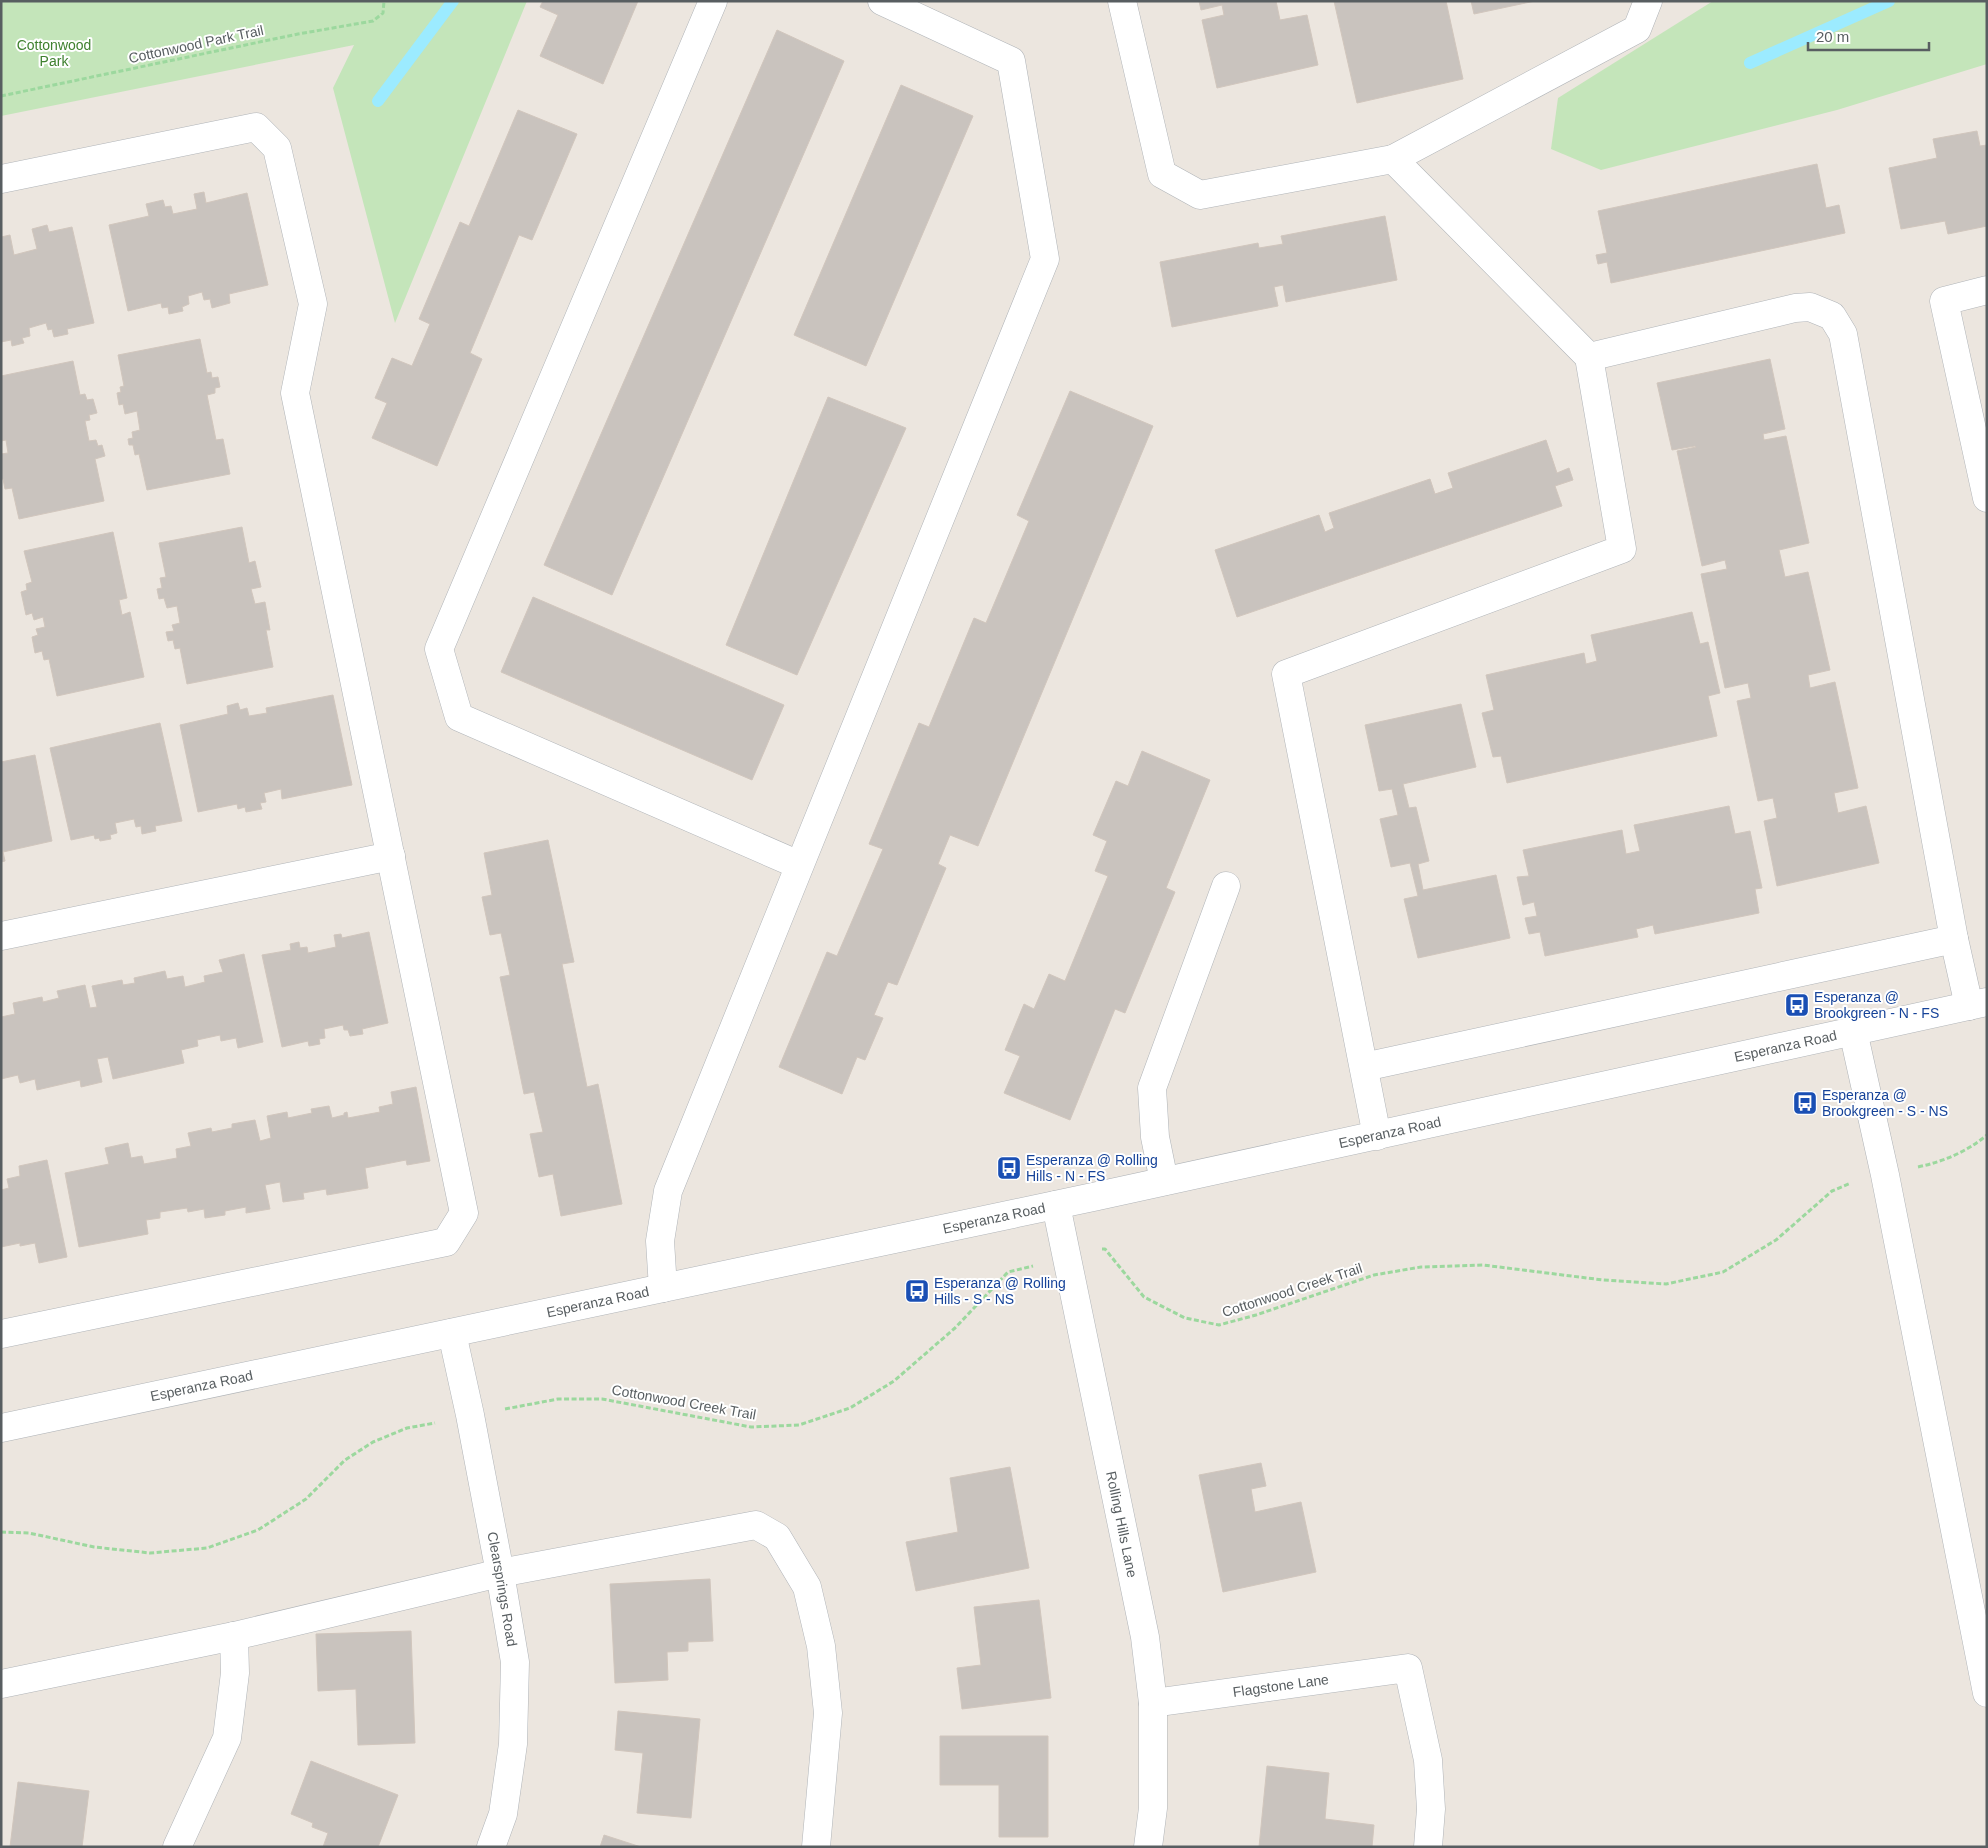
<svg xmlns="http://www.w3.org/2000/svg" width="1988" height="1848" font-family="Helvetica,sans-serif">
  <style>
    .green { fill: #c4e5ba }
    .lines { fill: none; stroke-linecap: round; stroke-linejoin: round }
    .stream { stroke: #9cebff; stroke-width: 12 }
    .building { fill: #c9c3be; stroke: #d1c6bd }
    .minor-casing { stroke: #b0b4b8; stroke-width: 29 }
    .path { stroke: #9cd89e; stroke-width: 3; stroke-dasharray: 5 2.5; stroke-linecap: butt }
    .minor { stroke: #fff; stroke-width: 28 }
    .labels { text-anchor: middle; stroke-width: 4; stroke-linejoin: round; paint-order: stroke }
    .street-label { font-size: 14px; fill: #585e61; stroke: #fff }
    .park-label { font-size: 14px; fill: #3f812f; stroke: #fff }
    .transit-label { font-size: 14px; fill: #164399; stroke: #fff; text-anchor: start }
  </style>
  <rect width="100%" height="100%" fill="#ece6df"/>
  <g class="green">
    <path d="M1,1H527L395,323L333,88L354,45L1,116Z"/>
    <path d="M1713,1H1987V64L1837,110L1601,170L1551,149L1558,98Z"/>
  </g>
  <g class="lines">
    <g class="stream">
      <path d="M1750,63L1889,1"/>
      <path d="M378,101L453,1"/>
    </g>
  </g>
  <g class="building">
    <path d="M543,1H638L603,84L540,56L558,15L540,7Z"/>
    <path d="M1199,1H1276L1280,20L1307,15L1318,65L1217,88L1202,20L1224,15L1222,5L1201,10Z"/>
    <path d="M1334,1H1446L1463,79L1357,103Z"/>
    <path d="M1471,1H1535L1474,14Z"/>
    <path d="M777,30L844,61L612,595L544,565Z"/>
    <path d="M901,85L973,116L866,366L794,335Z"/>
    <path d="M518,110L577,134L532,240L519,235L470,353L482,359L437,466L372,438L387,403L375,398L392,358L412,366L430,324L419,319L460,222L469,226Z"/>
    <path d="M1977,131L1980,146L1987,145V226L1948,234L1945,221L1901,229L1889,168L1937,158L1933,139Z"/>
    <path d="M1817,164L1826,208L1839,205L1845,233L1611,283L1607,262L1598,264L1596,255L1607,253L1598,211Z"/>
    <path d="M204,192L206,203L247,193L268,285L229,294L230,303L212,308L210,299L204,300L202,292L188,296L189,304L182,307L183,311L169,314L168,307L162,308L161,303L128,311L109,225L149,216L146,204L163,200L165,207L171,206L173,214L197,209L194,194Z"/>
    <path d="M1385,216L1397,280L1286,302L1283,285L1274,287L1278,306L1172,327L1160,262L1258,243L1259,248L1283,244L1281,236Z"/>
    <path d="M47,225L49,232L72,227L94,323L67,329L68,334L54,337L52,329L48,330L46,323L29,328L30,336L22,338L24,343L12,346L11,340L1,342V237L10,235L14,255L37,249L32,229Z"/>
    <path d="M200,339L207,373L211,372L212,378L218,377L220,387L215,388V393L207,395L216,440L223,439L230,474L147,490L139,454L135,455L133,445H129L128,439L133,438L132,432L140,430L137,411L125,414L123,404L119,405L117,393L121,392L120,387L124,386L118,355Z"/>
    <path d="M1770,359L1785,429L1763,434L1764,440L1786,436L1809,543L1779,550L1785,577L1808,572L1830,670L1808,675L1810,688L1835,682L1858,788L1834,793L1838,813L1866,806L1879,863L1777,886L1764,821L1777,818L1773,798L1758,801L1737,701L1751,698L1748,683L1725,688L1701,574L1727,569L1725,560L1702,566L1677,451L1696,447L1695,446L1672,450L1657,383Z"/>
    <path d="M73,361L80,395L85,394L87,400L93,399L97,413L89,415L90,420L85,421L89,441L96,440L98,446L102,445L105,456L95,459L104,501L19,519L12,488L5,489L3,479H1V454L8,453L6,440L1,441V376Z"/>
    <path d="M1070,391L1153,426L978,846L950,835L938,864L946,868L897,985L888,982L874,1015L883,1018L865,1060L857,1057L842,1094L779,1067L827,952L837,956L883,849L869,844L919,723L929,727L974,618L986,623L1029,521L1017,515Z"/>
    <path d="M828,397L906,428L797,675L726,645Z"/>
    <path d="M1546,440L1557,473L1569,468L1573,480L1555,486L1562,506L1237,617L1215,550L1319,515L1325,532L1334,528L1329,513L1430,479L1435,494L1453,488L1448,473Z"/>
    <path d="M242,527L249,563L255,561L261,587L251,589L255,604L265,602L270,630H266L273,667L187,684L180,648L175,649L173,640L168,641L166,632L174,631L172,625L180,623L177,606L167,608L164,598L159,599L157,589L162,588L160,578L166,577L159,543Z"/>
    <path d="M113,532L127,598L119,600L122,615L130,612L144,677L57,696L49,659L44,660L42,651L35,653L32,637L38,635L36,629L45,627L43,617L34,620L32,613L26,615L21,592L27,590L26,584L32,582L24,551Z"/>
    <path d="M533,597L784,705L752,780L501,672Z"/>
    <path d="M1692,612L1700,644L1708,642L1720,693L1708,696L1717,736L1507,783L1501,756L1493,757L1482,713L1494,710L1486,675L1584,653L1586,664L1597,661L1591,635Z"/>
    <path d="M333,695L352,785L282,799L281,789L264,793L266,802L260,803L262,809L246,812L245,807L238,809L237,804L198,812L180,725L228,714L227,706L238,703L240,710L247,708L249,716L267,713L266,708Z"/>
    <path d="M1461,704L1476,767L1403,784L1409,808L1416,807L1429,861L1418,864L1423,890L1496,875L1510,938L1418,958L1404,899L1418,896L1410,863L1391,867L1380,819L1398,815L1392,789L1379,791L1365,725Z"/>
    <path d="M160,723L182,821L155,826L156,831L142,834L141,826L136,827L134,819L115,823L117,833L110,835L111,839L100,841L99,838L95,839L94,835L71,840L50,748Z"/>
    <path d="M1142,751L1210,780L1166,888L1175,892L1125,1013L1115,1009L1070,1120L1004,1093L1020,1056L1005,1050L1024,1004L1034,1009L1049,974L1065,981L1108,876L1095,871L1107,841L1093,835L1116,781L1128,786Z"/>
    <path d="M35,755L52,841L3,852L5,861L1,862V762Z"/>
    <path d="M1729,806L1735,834L1750,831L1762,888L1755,889L1759,913L1655,934L1653,925L1636,929L1638,937L1545,956L1540,932L1529,934L1525,918L1537,916L1534,902L1523,905L1517,877L1529,876L1523,850L1622,830L1626,854L1640,851L1634,825Z"/>
    <path d="M548,840L574,962L562,964L587,1087L598,1084L622,1204L561,1216L553,1174L539,1177L530,1134L543,1132L534,1092L524,1094L500,977L510,975L501,933L490,935L482,897L492,895L484,853Z"/>
    <path d="M369,932L388,1023L362,1029L363,1034L350,1036L348,1030H344L343,1025L324,1029L325,1038L319,1039L320,1044L309,1046L308,1041L282,1047L262,955L291,950L290,944L299,942L300,948L307,947L308,953L336,947L334,935L341,934L342,938Z"/>
    <path d="M244,954L263,1042L238,1048L236,1038L221,1041L220,1035L197,1040L198,1046L181,1050L184,1063L113,1079L108,1057L97,1059L102,1082L81,1087L80,1080L37,1090L35,1079L20,1083L18,1075L1,1079V1017L15,1014L13,1003L42,997L43,1002L59,998L57,991L85,985L90,1008L97,1007L92,986L122,980L123,985L135,983L134,978L165,971L167,979L183,976L185,987L205,982L204,976L223,972L219,960Z"/>
    <path d="M416,1087L430,1161L407,1165L406,1160L365,1168L368,1188L327,1195L326,1189L303,1193L304,1199L283,1202L280,1182L265,1185L270,1209L246,1213V1207L225,1211V1215L205,1218L204,1209L188,1212L187,1208L160,1212V1218L146,1220L148,1234L79,1247L65,1173L109,1164L105,1148L128,1143L131,1158L142,1156L144,1164L177,1158L176,1149L191,1146L188,1133L211,1128L212,1132L232,1128V1124L255,1120L260,1141L271,1138L267,1116L287,1112L288,1118L312,1113L311,1109L329,1106L332,1118L344,1115V1113L347,1112L348,1118L380,1112L379,1107L393,1104L391,1092Z"/>
    <path d="M47,1160L67,1257L39,1263L35,1243L20,1246V1243L1,1247V1190L9,1188L7,1179L20,1176L19,1166Z"/>
    <path d="M1261,1463L1266,1486L1251,1489L1255,1512L1301,1502L1316,1572L1223,1592L1199,1475Z"/>
    <path d="M1010,1467L1029,1568L916,1591L906,1542L958,1532L950,1478Z"/>
    <path d="M710,1579L713,1641L688,1642V1651L667,1652L668,1680L615,1683L610,1584Z"/>
    <path d="M1039,1600L1051,1698L962,1709L957,1668L981,1665L974,1607Z"/>
    <path d="M411,1631L415,1743L358,1745L356,1689L318,1691L316,1634Z"/>
    <path d="M618,1711L700,1719L691,1818L637,1813L643,1753L615,1750Z"/>
    <path d="M940,1736H1048V1837H999V1785H940Z"/>
    <path d="M311,1761L398,1795L378,1847H323L328,1833L312,1827L313,1823L291,1814Z"/>
    <path d="M1267,1766L1329,1773L1325,1819L1374,1825L1372,1847H1259Z"/>
    <path d="M18,1782L89,1791L82,1847H10Z"/>
    <path d="M604,1835L641,1847H600Z"/>
  </g>
  <g class="lines">
    <defs>
      <g id="minor">
        <path d="M713,1L439,649L459,717L799,865"/>
        <path d="M1122,1L1162,174L1200,195L1393,159L1589,357L1795,308L1810,307L1832,316L1843,334L1954,939L1969,1006"/>
        <path d="M1393,159L1637,29L1648,1"/>
        <path d="M1,179L256,127L277,148L313,304L295,393L464,1213L446,1242L1,1334"/>
        <path d="M1987,290L1944,301L1987,498"/>
        <path d="M1,936L391,856"/>
        <path d="M1853,1031L1885,1175L1987,1693"/>
        <path d="M1364,1067L1954,939"/>
        <path d="M1377,1136L1286,674L1622,549L1589,357"/>
        <path d="M1164,1181L1155,1137L1152,1088L1226,886"/>
        <path id="s1" d="M1056,1205L1145,1637L1153,1703V1808L1148,1847"/>
        <path d="M663,1288L660,1241L668,1191L1045,259L1011,61L882,1"/>
        <path id="s2" d="M452,1333L470,1415L500,1573L515,1662L513,1744L503,1814L491,1847"/>
        <path id="s3" d="M1,1428L1093,1197L1987,1002"/>
        <path d="M1,1684L234,1636L500,1573L756,1525L777,1537L807,1587L821,1646L828,1713L816,1847"/>
        <path id="s4" d="M1153,1703L1408,1668L1428,1760L1431,1809L1428,1847"/>
        <path d="M177,1847L227,1738L235,1673L234,1636"/>
      </g>
    </defs>
    <use href="#minor" class="minor-casing"/>
    <g class="path">
      <path d="M1,96L298,34L373,21L383,13L384,1"/>
      <path d="M1918,1167C1945,1161 1966,1152 1987,1135"/>
      <path d="M1102,1249H1105L1144,1297L1185,1318L1219,1325L1256,1315L1374,1275L1421,1267L1483,1265L1603,1280L1666,1284L1723,1272L1776,1240L1832,1191L1851,1183"/>
      <path d="M505,1409L558,1399H602L751,1427L799,1425L850,1408L894,1381L955,1328L1008,1272L1033,1266"/>
      <path d="M1,1532L29,1533L94,1547L150,1553L207,1548L258,1530L306,1499L345,1460L373,1442L407,1428L435,1423"/>
    </g>
    <use href="#minor" class="minor"/>
  </g>
  <defs>
    <symbol id="bus-square" viewBox="-11 -11 22 22"><rect x="-9" y="-9" width="18" height="18" rx="4" fill="#1a4fb4" stroke="#fff"/><path d="M-5-6H5V4H4V6H2V4H-2V6H-4V4H-5ZM-3.5-4V0h7V-4ZM-3.5 1.2v1.5H-2V1.2ZM2 1.2v1.5H3.5V1.2Z" fill="#fff"/></symbol>
  </defs>
  <g fill-rule="evenodd">
    <use href="#bus-square" x="1783" y="991" width="28" height="28"/>
    <use href="#bus-square" x="1791" y="1089" width="28" height="28"/>
    <use href="#bus-square" x="995" y="1154" width="28" height="28"/>
    <use href="#bus-square" x="903" y="1277" width="28" height="28"/>
  </g>
  <g class="labels">
    <g class="street-label">
      <text transform="translate(196 44) rotate(-12)" y="5">Cottonwood Park Trail</text>
      <text dy="5" stroke="none"><textPath href="#s3" startOffset="1825">Esperanza Road</textPath></text>
      <text dy="5" stroke="none"><textPath href="#s3" startOffset="1420">Esperanza Road</textPath></text>
      <text dy="5" stroke="none"><textPath href="#s3" startOffset="1015">Esperanza Road</textPath></text>
      <text transform="translate(1292 1290) rotate(-18)" y="5">Cottonwood Creek Trail</text>
      <text dy="5" stroke="none"><textPath href="#s3" startOffset="610">Esperanza Road</textPath></text>
      <text dy="5" stroke="none"><textPath href="#s3" startOffset="205">Esperanza Road</textPath></text>
      <text transform="translate(684 1402) rotate(10)" y="5">Cottonwood Creek Trail</text>
      <text dy="5" stroke="none"><textPath href="#s1" startOffset="326">Rolling Hills Lane</textPath></text>
      <text dy="5" stroke="none"><textPath href="#s2" startOffset="261">Clearsprings Road</textPath></text>
      <text dy="5" stroke="none"><textPath href="#s4" startOffset="129">Flagstone Lane</textPath></text>
    </g>
    <g class="park-label">
      <text x="54" y="50">Cottonwood<tspan x="54" dy="16">Park</tspan></text>
    </g>
    <g class="transit-label">
      <text x="1814" y="1002">Esperanza @<tspan x="1814" dy="16">Brookgreen - N - FS</tspan></text>
      <text x="1822" y="1100">Esperanza @<tspan x="1822" dy="16">Brookgreen - S - NS</tspan></text>
      <text x="1026" y="1165">Esperanza @ Rolling<tspan x="1026" dy="16">Hills - N - FS</tspan></text>
      <text x="934" y="1288">Esperanza @ Rolling<tspan x="934" dy="16">Hills - S - NS</tspan></text>
    </g>
  </g>
  <rect width="1988" height="1848" fill="none" stroke="#585e61" stroke-width="5"/>
  <path d="M1808 42v8h121v-8" fill="none" stroke="#585e61" stroke-width="2.5"/>
  <text x="1816" y="42" font-size="15" fill="#585e61" stroke="#ffffff" stroke-width="4" paint-order="stroke">20 m</text>
</svg>
